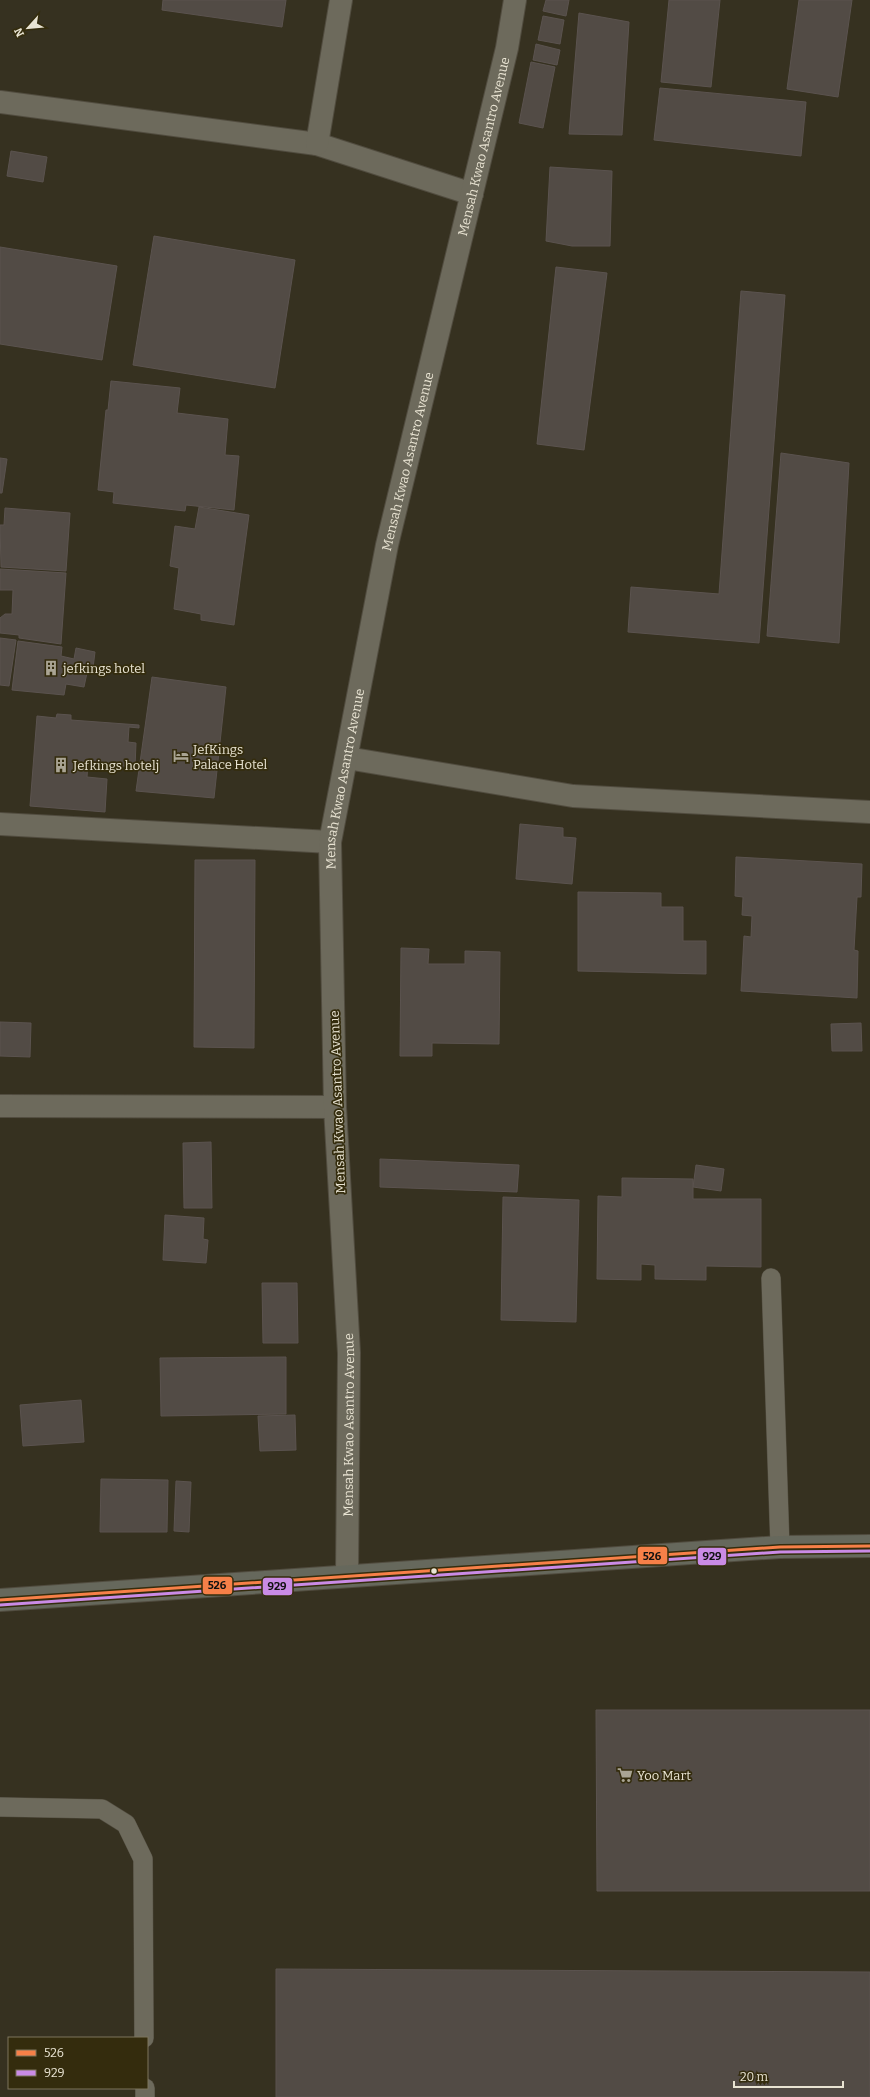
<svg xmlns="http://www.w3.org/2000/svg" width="870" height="2097" font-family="Bitter,serif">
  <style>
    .building { fill: #524b45; stroke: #5b534f }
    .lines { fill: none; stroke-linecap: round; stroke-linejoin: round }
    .service-casing { stroke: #514c3f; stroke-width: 20 }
    .minor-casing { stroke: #514c3f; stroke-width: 24 }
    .primary-casing { stroke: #514c3f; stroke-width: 24 }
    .service { stroke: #6d6a5c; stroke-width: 19 }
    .minor { stroke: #6d6a5c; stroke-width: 22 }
    .primary { stroke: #66685c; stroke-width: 22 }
    .bus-1-casing { stroke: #342c0d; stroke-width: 6 }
    .bus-2-casing { stroke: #342c0d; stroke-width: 6 }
    .bus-1 { stroke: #f78048; stroke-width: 3 }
    .bus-2 { stroke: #ca8be6; stroke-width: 3 }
    .bus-dot { fill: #e8e3d2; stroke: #342c0d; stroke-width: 1.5 }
    .labels { text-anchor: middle; stroke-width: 3.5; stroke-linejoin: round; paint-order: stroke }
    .street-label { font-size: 13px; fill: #e8e3d2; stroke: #342c0d }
    .poi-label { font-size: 13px; fill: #e8e3d2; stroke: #342c0d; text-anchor: start }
    .line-badge { stroke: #342c0d; stroke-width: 1.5 }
    .pale-badge-label { font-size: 11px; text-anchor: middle; font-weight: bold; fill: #111 }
  </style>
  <rect width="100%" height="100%" fill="#363120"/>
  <g class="building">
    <path d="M163,0H286L282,27L162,10Z"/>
    <path d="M546,0H569L566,16L543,11Z"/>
    <path d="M669,0H720L711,87L661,82Z"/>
    <path d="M799,0H852L838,97L787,89Z"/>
    <path d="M579,13L629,22L622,135L569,134Z"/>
    <path d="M543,16L564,20L560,44L538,40Z"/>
    <path d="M536,44L560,50L557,65L533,60Z"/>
    <path d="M531,62L555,67L543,128L519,123Z"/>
    <path d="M660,88L806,102L801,156L654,140Z"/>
    <path d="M11,151L47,157L43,182L7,176Z"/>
    <path d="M550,167L612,171L610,246H572L546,241Z"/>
    <path d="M154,236L295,260L275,388L133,365Z"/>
    <path d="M0,247L117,266L102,360L0,344Z"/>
    <path d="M556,267L607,273L584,450L537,444Z"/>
    <path d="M741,291L785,295L759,643L628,632L631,587L719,594Z"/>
    <path d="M111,381L180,388L177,413L228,419L225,455L239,456L234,510L186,505L185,511L113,503L114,492L98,490L106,410H108Z"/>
    <path d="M781,453L849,463L839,643L767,636Z"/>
    <path d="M0,458L7,459L2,493H0Z"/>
    <path d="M199,507L249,515L234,625L201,620V614L174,609L179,568L170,566L175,526L195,529Z"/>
    <path d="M5,508L70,513L66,571L1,567L0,525H4Z"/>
    <path d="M0,569L66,573L61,644L19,638V635L0,633V618L5,614H12L13,590H0Z"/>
    <path d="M0,638L16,640L9,686L0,685Z"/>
    <path d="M18,641L62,647L61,656L74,659L76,648L95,652L93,668H88L84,687L66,684L64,695L12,690Z"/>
    <path d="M152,677L226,687L214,798L136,791Z"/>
    <path d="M57,714L71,715V720L139,725V728L129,727L128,742L136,743L135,767L88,763L87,777L107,779L105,812L30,806L37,716L56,718Z"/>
    <path d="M520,824L563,828V837L576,838L572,884L516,879Z"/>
    <path d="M736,857L862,864L861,897H857L854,950L858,951L857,998L741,991L744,936L751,937L752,916L742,915L743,897L735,896Z"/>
    <path d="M195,860H255L254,1048L194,1047Z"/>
    <path d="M578,892L661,893V907H683V941H706V974L578,971Z"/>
    <path d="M401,948L429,949L428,964H465V951L500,952L499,1044L432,1043V1056H400Z"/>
    <path d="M0,1022L31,1023L30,1057L0,1056Z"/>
    <path d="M861,1023L862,1051H832L831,1024Z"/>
    <path d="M211,1142L212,1208H184L183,1143Z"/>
    <path d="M380,1159L519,1165L517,1192L380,1187Z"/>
    <path d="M696,1165L724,1169L721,1191L693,1187Z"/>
    <path d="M622,1178L693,1179V1199H761V1267L706,1266V1280L655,1279V1265L641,1264V1280L597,1279L598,1196L622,1197Z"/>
    <path d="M503,1197L579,1200L576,1322L501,1320Z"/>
    <path d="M165,1215L204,1218L203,1239L208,1240L206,1263L163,1260Z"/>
    <path d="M262,1283H297L298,1343H263Z"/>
    <path d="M286,1357V1414L161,1416L160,1358Z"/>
    <path d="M81,1400L84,1442L23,1446L20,1405Z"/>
    <path d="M295,1415L296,1450L260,1451L258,1416Z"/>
    <path d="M101,1479L168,1480L167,1532H100Z"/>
    <path d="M176,1481L191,1482L189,1532L174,1531Z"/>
    <path d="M596,1710H870V1891H597Z"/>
    <path d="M276,1969L870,1972V2097H276Z"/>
  </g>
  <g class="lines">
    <defs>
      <g id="service">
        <path d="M771,1278L780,1547"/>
        <path d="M0,1807L102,1809L126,1824L143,1859L144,2038"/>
        <path d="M145,2088V2097"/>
      </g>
      <g id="minor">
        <path d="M0,102L317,144L472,194"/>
        <path d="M317,144L341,0"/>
        <path d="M347,758L573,796L870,812"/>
        <path d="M0,824L330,842"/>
        <path d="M0,1106L335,1107"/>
        <path id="s1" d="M347,1575L349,1353L335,1107L330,842L387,545L507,48L515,0"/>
      </g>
      <path id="primary" d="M0,1600L780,1547L870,1546"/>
    </defs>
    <use href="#service" class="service-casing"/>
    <use href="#minor" class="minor-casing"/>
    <use href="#primary" class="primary-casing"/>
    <use href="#service" class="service"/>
    <use href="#minor" class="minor"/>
    <use href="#primary" class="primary"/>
    <defs>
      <path id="bus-1" d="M0,1600L780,1547L870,1546"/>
      <path id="bus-2" d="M0,1605L780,1552L870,1551"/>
    </defs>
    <use href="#bus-1" class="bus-1-casing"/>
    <use href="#bus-2" class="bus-2-casing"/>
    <use href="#bus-1" class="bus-1"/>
    <use href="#bus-2" class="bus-2"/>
  </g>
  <defs>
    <symbol id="building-bare" viewBox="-9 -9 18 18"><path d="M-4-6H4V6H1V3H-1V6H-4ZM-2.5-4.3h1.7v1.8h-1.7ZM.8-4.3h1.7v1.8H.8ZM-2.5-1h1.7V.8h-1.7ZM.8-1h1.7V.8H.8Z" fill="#aaa594" stroke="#342c0d" stroke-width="2.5" paint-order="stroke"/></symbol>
    <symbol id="hotel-bare" viewBox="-9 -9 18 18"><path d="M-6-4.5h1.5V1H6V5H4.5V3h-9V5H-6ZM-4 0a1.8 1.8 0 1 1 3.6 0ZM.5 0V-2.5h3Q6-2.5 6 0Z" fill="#aaa594" stroke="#342c0d" stroke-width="2.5" paint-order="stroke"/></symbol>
    <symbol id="supermarket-bare" viewBox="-9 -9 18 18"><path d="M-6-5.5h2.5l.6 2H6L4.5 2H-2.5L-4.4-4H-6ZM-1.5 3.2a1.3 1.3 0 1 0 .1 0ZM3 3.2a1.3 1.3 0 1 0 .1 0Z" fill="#aaa594" stroke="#342c0d" stroke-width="2.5" paint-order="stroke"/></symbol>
  </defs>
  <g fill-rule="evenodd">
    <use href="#building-bare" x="40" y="657" width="22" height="22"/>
    <use href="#hotel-bare" x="170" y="745" width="22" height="22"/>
    <use href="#building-bare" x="50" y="754" width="22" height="22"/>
    <use href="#supermarket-bare" x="614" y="1764" width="22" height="22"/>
  </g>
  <circle class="bus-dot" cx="434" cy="1571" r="3.5"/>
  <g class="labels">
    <g class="street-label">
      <text dy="5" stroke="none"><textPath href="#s1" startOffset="1446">Mensah Kwao Asantro Avenue</textPath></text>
      <text dy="5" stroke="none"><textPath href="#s1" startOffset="1122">Mensah Kwao Asantro Avenue</textPath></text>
      <text dy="5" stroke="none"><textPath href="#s1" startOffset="798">Mensah Kwao Asantro Avenue</textPath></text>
      <text transform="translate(337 1102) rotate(-92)" y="5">Mensah Kwao Asantro Avenue</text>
      <text dy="5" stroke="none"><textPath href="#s1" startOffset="150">Mensah Kwao Asantro Avenue</textPath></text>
    </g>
    <g class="poi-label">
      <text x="63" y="673">jefkings hotel</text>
      <text x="193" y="754">JefKings<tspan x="193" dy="15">Palace Hotel</tspan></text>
      <text x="73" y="770">Jefkings hotelj</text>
      <text x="637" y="1780">Yoo Mart</text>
    </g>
  </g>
  <g class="line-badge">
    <rect x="637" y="1546" width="31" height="19" rx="4" fill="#f78048"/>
    <rect x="697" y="1547" width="30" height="19" rx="4" fill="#ca8be6"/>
    <rect x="202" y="1576" width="31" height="19" rx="4" fill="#f78048"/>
    <rect x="262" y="1577" width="31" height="19" rx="4" fill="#ca8be6"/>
  </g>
  <g class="pale-badge-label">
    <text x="652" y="1560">526</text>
    <text x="712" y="1560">929</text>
    <text x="217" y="1589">526</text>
    <text x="277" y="1590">929</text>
  </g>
  <rect x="8" y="2037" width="140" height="52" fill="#342c0d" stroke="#7c755c"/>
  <rect x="16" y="2050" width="20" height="6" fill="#f78048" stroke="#7c755c"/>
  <text x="44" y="2057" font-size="12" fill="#e8e3d2">526</text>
  <rect x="16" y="2070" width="20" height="6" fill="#ca8be6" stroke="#7c755c"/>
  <text x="44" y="2077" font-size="12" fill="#e8e3d2">929</text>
  <g transform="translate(28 28) rotate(243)" stroke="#342c0d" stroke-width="3" paint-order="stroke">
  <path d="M0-3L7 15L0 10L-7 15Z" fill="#e8e3d2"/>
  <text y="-6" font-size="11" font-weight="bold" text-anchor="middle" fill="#e8e3d2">N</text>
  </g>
  <path d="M734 2081v6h109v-6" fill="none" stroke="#e8e3d2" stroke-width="2"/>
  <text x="740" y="2081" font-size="12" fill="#e8e3d2" stroke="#342c0d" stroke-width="3" paint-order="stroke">20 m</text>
</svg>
